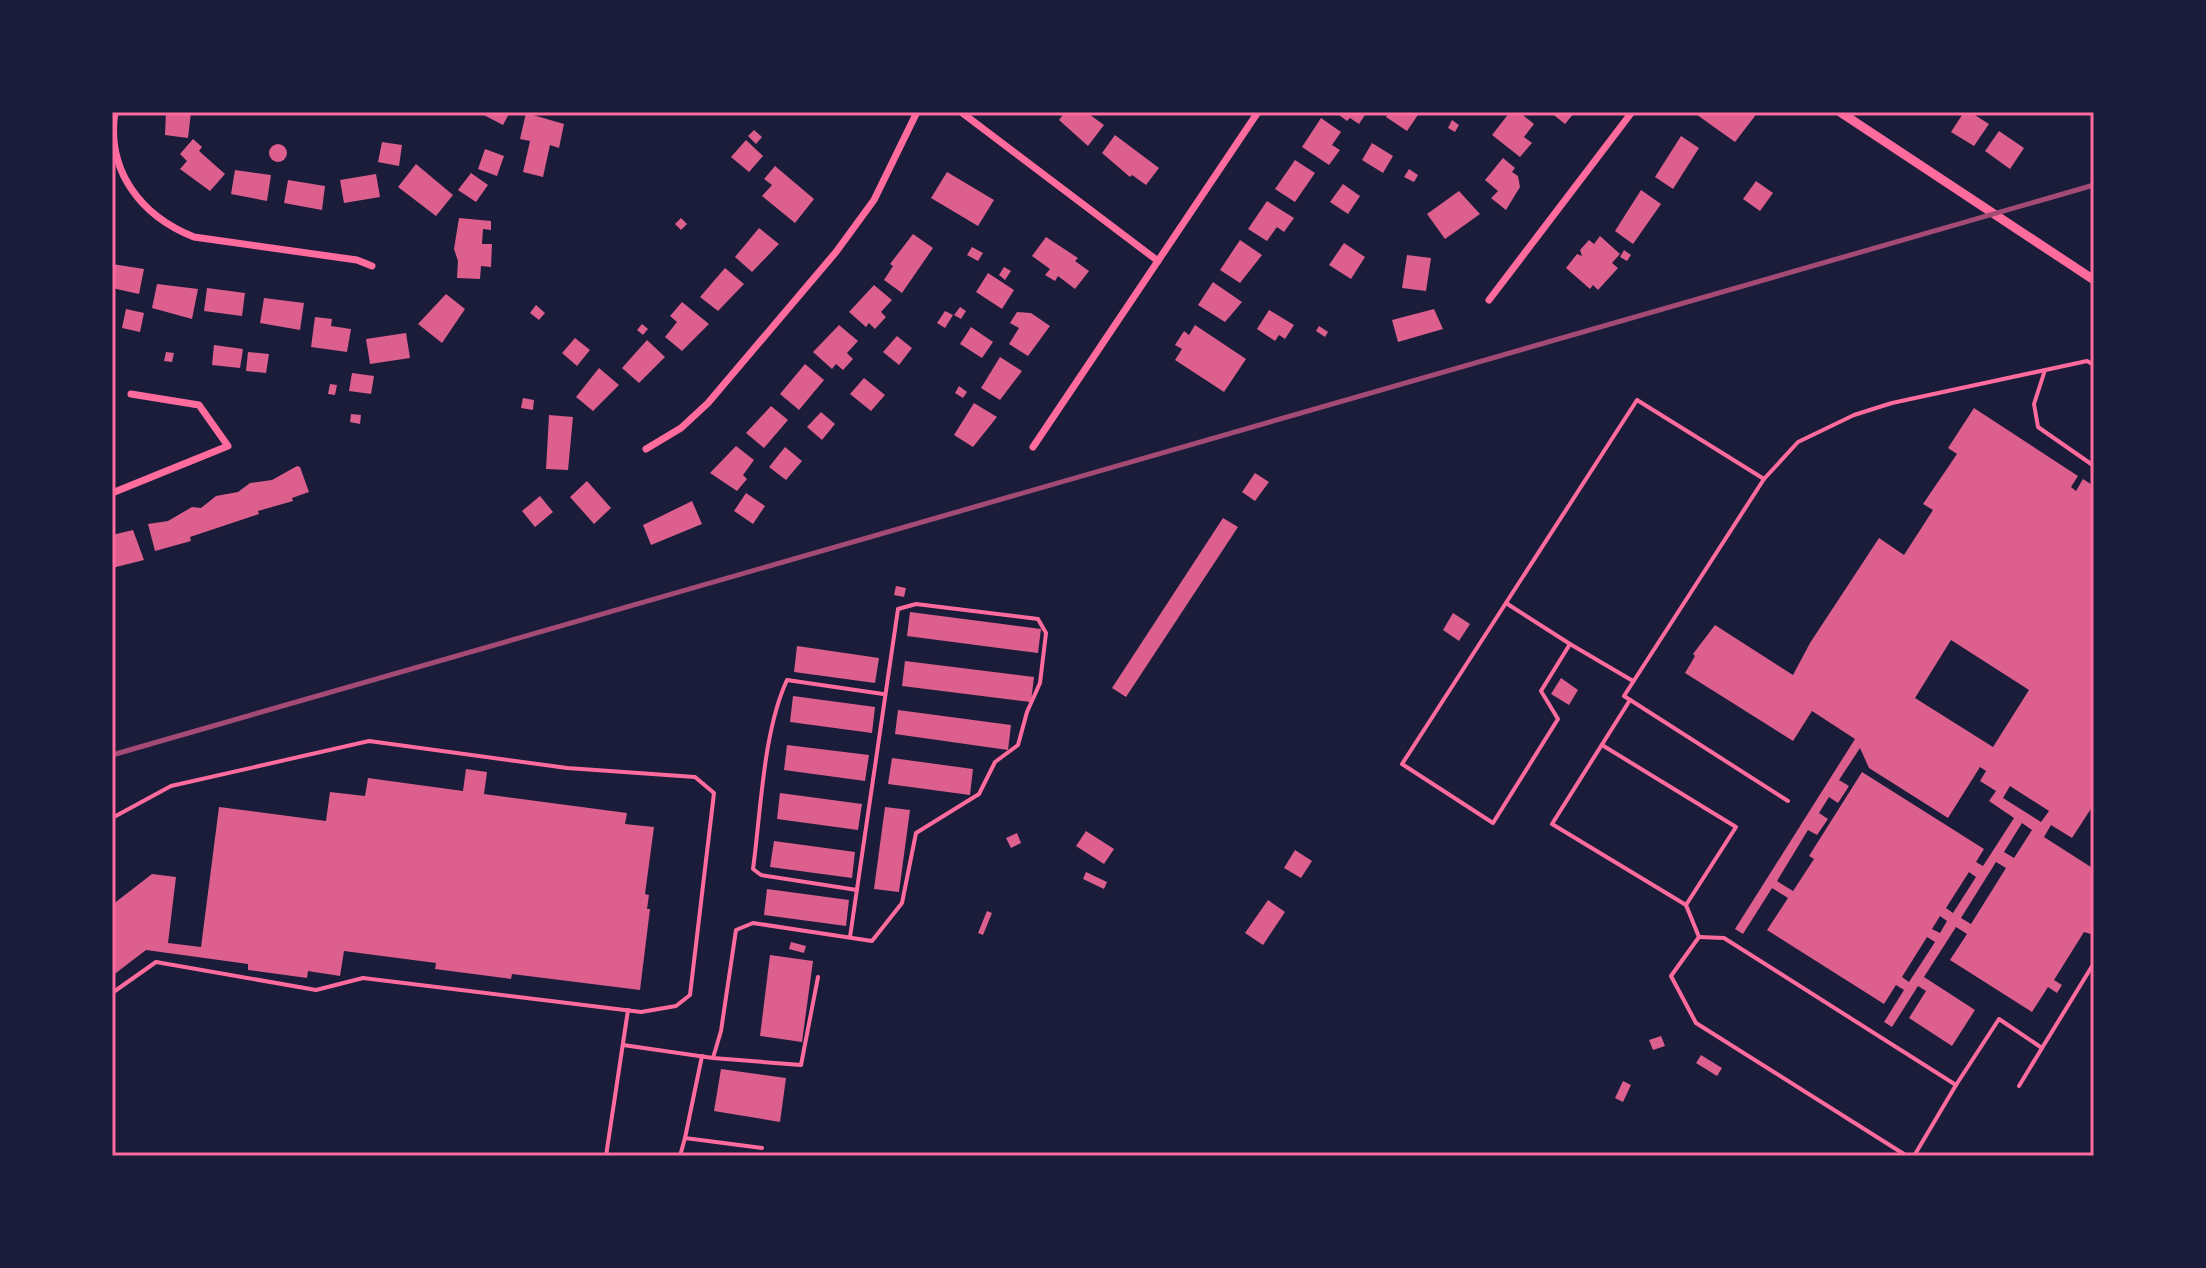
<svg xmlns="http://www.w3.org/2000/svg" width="2206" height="1268" font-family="Karla,sans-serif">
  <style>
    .building { fill: #dd5f8e; fill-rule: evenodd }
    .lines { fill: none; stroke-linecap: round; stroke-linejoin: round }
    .service { stroke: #ff6b9d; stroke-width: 4 }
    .minor { stroke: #ff6b9d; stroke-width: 7 }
    .tertiary { stroke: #ff6b9d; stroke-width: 9 }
    .rail { stroke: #a44b75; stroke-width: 5 }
    .neatline { fill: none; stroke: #ff6b9d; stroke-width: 3 }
  </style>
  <rect width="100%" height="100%" fill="#1b1b3a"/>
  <g class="building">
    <path d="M166,112H191L188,138L165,135Z"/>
    <path d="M478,112H510L503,125Z"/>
    <path d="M1065,112H1086L1104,125L1088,146L1059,120Z"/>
    <path d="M1335,112H1367L1359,124L1350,118L1347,121Z"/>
    <path d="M1389,112H1420L1407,131L1386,117Z"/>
    <path d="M1510,112H1519L1534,124L1524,137L1532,143L1520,157L1492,135Z"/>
    <path d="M1550,112H1575L1565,124Z"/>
    <path d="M1693,112H1750L1755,116L1735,142Z"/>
    <path d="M1964,112H1970L1989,124L1974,146L1951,132Z"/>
    <path d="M526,113L564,124L559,148L550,145L543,177L523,172L530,141L520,139Z"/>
    <path d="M1321,118L1341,132L1332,145L1340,150L1329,165L1302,147Z"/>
    <path d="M1452,120L1459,125L1455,132L1448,128Z"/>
    <path d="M754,130L762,137L756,144L748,136Z"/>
    <path d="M1999,131L2024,148L2010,169L1985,151Z"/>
    <path d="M1115,135L1159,168L1146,185L1132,175L1130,177L1102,153Z"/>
    <path d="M1681,136L1699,148L1673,189L1655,177Z"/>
    <path d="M193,139L202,147L199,151L225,174L210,191L180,169L187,161L180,154Z"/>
    <path d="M746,140L763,156L749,172L731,157Z"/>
    <path d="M382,142L402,145L399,166L378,162Z"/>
    <path d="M1372,143L1393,156L1383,173L1362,160Z"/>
    <circle cx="278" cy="153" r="9"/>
    <path d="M485,149L504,156L497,176L478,169Z"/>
    <path d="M1503,158L1515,168L1512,172L1518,176L1520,187L1506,210L1491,198L1498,191L1485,180Z"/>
    <path d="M1295,160L1315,173L1295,202L1275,189Z"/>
    <path d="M416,164L453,195L436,216L398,187Z"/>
    <path d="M775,166L814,199L795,223L762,196L772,185L764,179Z"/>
    <path d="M1409,169L1418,175L1414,182L1404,177Z"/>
    <path d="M235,170L271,175L267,201L231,194Z"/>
    <path d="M947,172L994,200L978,226L931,198Z"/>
    <path d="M471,173L488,185L476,202L458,190Z"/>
    <path d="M376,174L380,197L344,203L340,180Z"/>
    <path d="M288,180L325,186L322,210L284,203Z"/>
    <path d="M1756,181L1773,193L1760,211L1743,199Z"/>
    <path d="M1343,184L1360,196L1348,214L1330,202Z"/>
    <path d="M1641,190L1661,204L1633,244L1615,231Z"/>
    <path d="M1459,191L1480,214L1445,239L1427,214Z"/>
    <path d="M1267,201L1294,218L1284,232L1277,227L1267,241L1248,229Z"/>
    <path d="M459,218L491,221V230L483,229L482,244H492L491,267L481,266L480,279L457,278L458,261L454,249Z"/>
    <path d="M681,218L687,224L681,230L675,224Z"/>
    <path d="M759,228L779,244L752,272L735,257Z"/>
    <path d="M913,234L933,248L902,293L884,280L893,266L890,264Z"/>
    <path d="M1600,236L1620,254L1612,263L1618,268L1598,290L1593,285L1590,289L1566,268L1577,254L1582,256L1580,250L1589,240L1594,244Z"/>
    <path d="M1046,237L1078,258L1075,261L1089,271L1075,289L1058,276L1055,281L1045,275L1050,269L1032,256Z"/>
    <path d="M1240,240L1262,255L1240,283L1220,270Z"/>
    <path d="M1344,243L1365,257L1351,279L1329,265Z"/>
    <path d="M972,247L983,253L978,261L967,255Z"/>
    <path d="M1624,250L1631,255L1627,261L1620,257Z"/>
    <path d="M1407,255L1431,258L1426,291L1402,288Z"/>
    <path d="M112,264L144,269L139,294L112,288Z"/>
    <path d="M1004,267L1011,271L1005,280L999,275Z"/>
    <path d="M725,268L744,284L718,311L700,297Z"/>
    <path d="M988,273L1014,290L1002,309L976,292Z"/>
    <path d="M1213,282L1242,302L1225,322L1198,305Z"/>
    <path d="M157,284L198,289L192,319L152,308Z"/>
    <path d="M874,285L892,300L881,312L886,317L875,329L869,323L866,327L849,312Z"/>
    <path d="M207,288L245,293L242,316L204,311Z"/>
    <path d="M446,294L465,309L442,343L418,324Z"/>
    <path d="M264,298L304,303L300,330L260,323Z"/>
    <path d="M682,302L709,324L682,351L665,337L677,322L670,316Z"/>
    <path d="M536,305L545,313L539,320L530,313Z"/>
    <path d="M960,307L966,311L961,319L954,315Z"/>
    <path d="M126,309L144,313L140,332L122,328Z"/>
    <path d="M1434,309L1443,329L1398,342L1392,320Z"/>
    <path d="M1269,310L1294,325L1285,339L1279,335L1275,341L1257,329Z"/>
    <path d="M945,311L953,315L945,328L937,323Z"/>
    <path d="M1017,312L1031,313L1050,326L1028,356L1009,344L1019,328L1010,323Z"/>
    <path d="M315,317L332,319L331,326L351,329L347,352L311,347Z"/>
    <path d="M642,324L648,329L643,335L637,330Z"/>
    <path d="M839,325L858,341L847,353L853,359L843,370L836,364L832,369L813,352Z"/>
    <path d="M1195,325L1246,359L1224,392L1175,360L1182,349L1175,345L1184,331L1189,335Z"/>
    <path d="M1319,326L1328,332L1325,337L1316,331Z"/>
    <path d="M971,327L993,342L982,358L960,344Z"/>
    <path d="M406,333L410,358L370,364L366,339Z"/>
    <path d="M897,336L912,348L899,365L883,352Z"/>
    <path d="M575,338L590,350L577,366L562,353Z"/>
    <path d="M647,340L665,357L639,383L622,368Z"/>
    <path d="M214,345L243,349L240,368L212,365Z"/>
    <path d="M166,352L174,353L172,362L164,361Z"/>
    <path d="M248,352L269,354L266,373L246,371Z"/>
    <path d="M1000,357L1022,371L1000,400L981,388Z"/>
    <path d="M805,364L824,380L799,410L780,394Z"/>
    <path d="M599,368L619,385L593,411L576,397Z"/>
    <path d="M352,373L374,376L371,394L349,391Z"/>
    <path d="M864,378L885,395L871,411L850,394Z"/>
    <path d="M330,384L337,385L335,395L328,394Z"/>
    <path d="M959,386L967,392L963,398L955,393Z"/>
    <path d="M523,398L534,400L533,410L521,408Z"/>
    <path d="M974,403L997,417L973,447L954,435Z"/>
    <path d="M771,406L788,420L764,448L746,433Z"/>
    <path d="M1974,408L2078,476L2071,487L2076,491L2083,479L2094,486V804L2072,838L2051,825L2044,837L2094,869V935L2084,932L2054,980L2062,985L2057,993L2048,987L2032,1012L1950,960L1967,934L1956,927L1924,977L1975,1010L1952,1046L1909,1018L1926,991L1918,986L1892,1027L1884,1022L1904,990L1896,985L1884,1004L1767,930L1788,898L1772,888L1743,934L1735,929L1855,739L1812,711L1793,741L1685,673L1695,656L1693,654L1715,625L1793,675L1810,643L1879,538L1904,555L1933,510L1923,504L1957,454L1948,448ZM1951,640L2029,690L1993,747L1915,698ZM1860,748L1869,768L1948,818L1980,767L1986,771L1980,781L1996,791L1989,801L2014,818L1983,866L1976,862L1984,849L1862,772L1809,856L1814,859L1793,891L1777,881L1808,830L1817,835L1828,819L1819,813L1829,797L1838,803L1849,786L1839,780ZM2010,786L2049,811L2041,822L2003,798ZM2022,823L2032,830L2014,858L2004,852ZM1996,862L2006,868L1971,924L1961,918ZM1969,872L1976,877L1953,913L1946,908ZM1940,916L1947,921L1940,933L1932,929ZM1927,937L1935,942L1909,982L1902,977Z"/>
    <path d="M821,412L835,424L822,440L807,427Z"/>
    <path d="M351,414L361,415L360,424L350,422Z"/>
    <path d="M549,415L573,417L568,470L546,469Z"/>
    <path d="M736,446L754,460L743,475L747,479L737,491L710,473Z"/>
    <path d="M785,447L802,461L786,480L769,467Z"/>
    <path d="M297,466L300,467L309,492L292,498L293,501L258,511L259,514L190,537L191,541L155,551L148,524L168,521L192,507L201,508L216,496L238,492L250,483L272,480Z"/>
    <path d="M1255,473L1269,482L1255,501L1242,492Z"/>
    <path d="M587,481L611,508L594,524L570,497Z"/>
    <path d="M746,493L765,506L753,524L734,511Z"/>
    <path d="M540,496L553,512L535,527L522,511Z"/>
    <path d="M692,501L702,524L651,545L643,525Z"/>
    <path d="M1223,518L1238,527L1126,697L1112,688Z"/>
    <path d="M133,530L144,560L112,568V535Z"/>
    <path d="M896,586L906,588L904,597L894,595Z"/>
    <path d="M910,612L1041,629L1038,653L907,636Z"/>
    <path d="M1453,613L1470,624L1459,641L1443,630Z"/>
    <path d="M797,646L879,658L875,683L794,672Z"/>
    <path d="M905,661L1034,677L1031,702L902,686Z"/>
    <path d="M1561,678L1578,690L1569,705L1551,694Z"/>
    <path d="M793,696L875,707L872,733L790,722Z"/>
    <path d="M898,710L1011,725L1008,750L895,734Z"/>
    <path d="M787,745L869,755L865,781L784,770Z"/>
    <path d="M892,758L973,769L970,795L888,784Z"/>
    <path d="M466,769L487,772L484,794L627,813L625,824L654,827L645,894L649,895L647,909H650L640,990L512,974L511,979L435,969L436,963L344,951L340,976L308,971L307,978L248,970V964L146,950L112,976V905L152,874L176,877L168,943L201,947L219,807L326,821L330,792L365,796L368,778L463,791Z"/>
    <path d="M780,793L862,804L858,830L777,819Z"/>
    <path d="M885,807L910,810L899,892L874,889Z"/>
    <path d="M1086,831L1114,849L1104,864L1076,846Z"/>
    <path d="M1017,833L1021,843L1011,848L1006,838Z"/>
    <path d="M774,841L855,852L852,878L770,867Z"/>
    <path d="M1295,850L1312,861L1301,878L1284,868Z"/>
    <path d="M1086,872L1107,882L1104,889L1083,879Z"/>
    <path d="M767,889L849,900L846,926L764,915Z"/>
    <path d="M1268,900L1285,912L1263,945L1245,933Z"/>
    <path d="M987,911L992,913L983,935L978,933Z"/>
    <path d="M791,942L806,946L804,953L789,949Z"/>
    <path d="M770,955L813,961L802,1042L760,1036Z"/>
    <path d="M1661,1036L1665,1046L1653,1050L1649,1040Z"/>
    <path d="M1701,1055L1722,1068L1717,1076L1696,1063Z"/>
    <path d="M721,1069L786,1078L780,1122L714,1111Z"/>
    <path d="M1623,1081L1631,1085L1623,1102L1615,1098Z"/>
  </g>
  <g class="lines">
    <g class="service">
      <path d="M2045,370L2034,404L2038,427L2094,466"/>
      <path d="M1506,603L1570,644"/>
      <path d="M1633,681L1570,644L1541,691L1558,719L1493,823L1402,764L1637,400L1764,479"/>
      <path d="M1630,700L1552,824L1686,905L1699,937"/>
      <path d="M1602,745L1736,827L1686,905"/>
      <path d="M1788,801L1624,696L1764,479L1798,442L1854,415L1892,403L2087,361L2094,365"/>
      <path d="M112,818L171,786L369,741L567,768L695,777L714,793L690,995L676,1006L641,1012L363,978L316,990L156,962L112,993"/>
      <path d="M857,890L761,875L753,869C761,811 763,732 787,680L883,694"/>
      <path d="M1699,937L1724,938L1956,1085L1914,1156"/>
      <path d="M1699,937L1671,976L1696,1023L1907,1156"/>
      <path d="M623,1045L713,1058L721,1031L736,930L753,923L872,941L902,903L916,833L979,794L995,762L1018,745L1027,712L1040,683L1046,633L1038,619L916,604L898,609L850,937"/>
      <path d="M2042,1048L2094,963"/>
      <path d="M702,1056L685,1138L762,1148"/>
      <path d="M713,1058L801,1065L818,977"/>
      <path d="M1956,1085L1999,1019L2042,1048L2019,1086"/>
      <path d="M606,1156L628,1010"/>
      <path d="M680,1156L685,1138"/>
    </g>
    <g class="minor">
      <path d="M115,112C106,171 141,216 194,237L357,260L372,266"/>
      <path d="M961,112L1158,261"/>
      <path d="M1489,300L1632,112"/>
      <path d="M1033,447L1258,112"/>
      <path d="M646,449L681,428L708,403L836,252L874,200L917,112"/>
      <path d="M112,493L228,446L199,405L131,394"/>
    </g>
    <path class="tertiary" d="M1840,112L2094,280"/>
    <path class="rail" d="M112,755L2094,185"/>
  </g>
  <rect width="2206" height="1268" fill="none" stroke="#1b1b3a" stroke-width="228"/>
  <rect x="114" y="114" width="1978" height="1040" class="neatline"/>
</svg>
